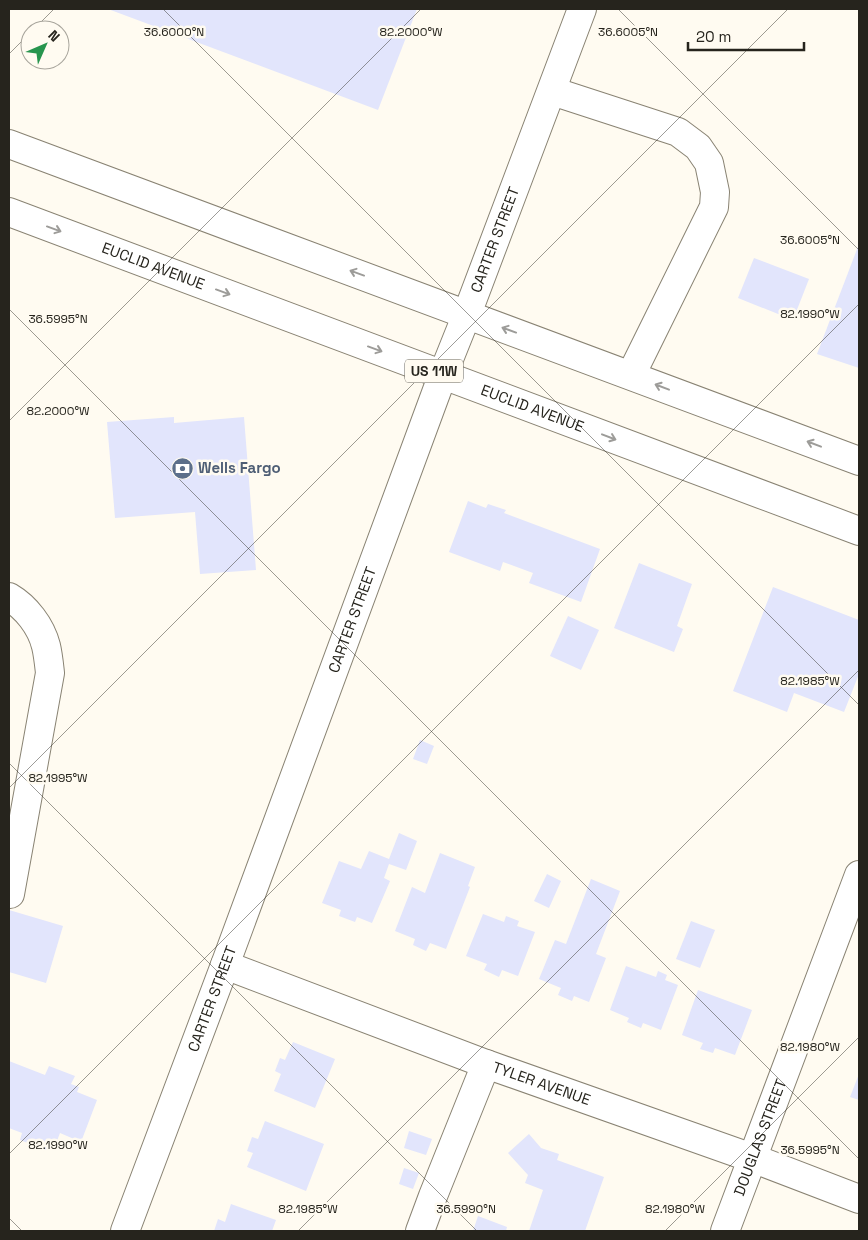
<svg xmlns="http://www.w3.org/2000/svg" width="868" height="1240" font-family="'Space Grotesk',sans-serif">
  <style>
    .building { fill: #e2e5fc }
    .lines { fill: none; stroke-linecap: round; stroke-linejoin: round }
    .minor-casing { stroke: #898373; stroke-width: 30 }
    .major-casing { stroke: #898373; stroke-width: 30 }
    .minor { stroke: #fff; stroke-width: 28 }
    .major { stroke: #fff; stroke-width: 28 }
    .oneway { stroke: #9d9c99 }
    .ticks { fill: none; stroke: #26241d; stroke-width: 1; stroke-opacity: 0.45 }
    .labels { text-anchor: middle; stroke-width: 5; stroke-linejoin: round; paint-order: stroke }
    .shield { fill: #fffbf1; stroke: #67645d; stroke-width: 1 }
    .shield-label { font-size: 14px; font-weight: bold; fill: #26241d }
    .street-label { font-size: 15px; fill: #26241d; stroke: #fffbf1 }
    .service-label { font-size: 15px; font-weight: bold; fill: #4e5e75; stroke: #fffbf1; text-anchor: start }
    .ticks-label { font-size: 12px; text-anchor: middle; fill: #26241d; stroke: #fffbf1; stroke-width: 5; stroke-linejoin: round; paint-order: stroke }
  </style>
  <rect width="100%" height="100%" fill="#fffbf1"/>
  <g class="building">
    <path d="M108,9H417L378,110Z"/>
    <path d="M859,244V368L817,354Z"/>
    <path d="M754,258L809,279L793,320L738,298Z"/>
    <path d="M174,417V423L244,417L256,570L200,574L195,512L115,518L107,422Z"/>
    <path d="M468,501L486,508L488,504L506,510L504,513L600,549L581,602L529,583L533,573L503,562L500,571L449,552Z"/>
    <path d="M639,563L692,584L677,626L683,629L674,652L614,628Z"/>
    <path d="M773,587L859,620V674L844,712L794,693L787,712L733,691Z"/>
    <path d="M568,616L599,630L581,670L550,656Z"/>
    <path d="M420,740L434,746L427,764L413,759Z"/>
    <path d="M399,833L417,841L406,870L389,864L384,878L390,881L372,923L357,917L355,922L339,916L341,910L322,903L339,861L361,869L369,851L389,859Z"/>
    <path d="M440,853L475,867L468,886L470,887L446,949L430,943L426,951L413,945L415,939L395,931L412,887L425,893Z"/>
    <path d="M547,874L561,881L549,908L534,901Z"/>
    <path d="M591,879L620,891L596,954L606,958L589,1002L574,996L572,1001L558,995L561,988L539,979L555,940L566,944Z"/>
    <path d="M9,910L63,926L46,983L9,972Z"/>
    <path d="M483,914L504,922L506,916L519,921L517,926L535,932L518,976L502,970L499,977L484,970L487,964L466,956Z"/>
    <path d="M691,921L715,930L700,968L676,959Z"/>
    <path d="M626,966L656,977L658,971L667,975L665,980L678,985L661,1030L643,1023L641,1028L627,1022L629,1018L610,1010Z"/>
    <path d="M698,990L752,1010L735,1055L715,1048L713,1053L700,1049L703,1043L682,1035Z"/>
    <path d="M293,1042L335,1059L315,1108L274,1091L281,1074L275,1071L280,1058L285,1060Z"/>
    <path d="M9,1061L45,1075L49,1066L75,1076L71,1084L79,1087L77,1092L97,1100L81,1142L60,1133L55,1146L48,1143L46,1150L20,1140L22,1133L9,1128Z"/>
    <path d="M859,1074V1100L850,1097Z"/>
    <path d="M265,1121L324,1144L306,1191L247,1167L253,1153L247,1151L252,1137L258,1139Z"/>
    <path d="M409,1131L432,1139L426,1155L404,1148Z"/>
    <path d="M529,1134L541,1148L559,1154L557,1160L604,1177L585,1231H529L543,1190L525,1183L528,1175L508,1153Z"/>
    <path d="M404,1168L419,1173L413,1189L399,1184Z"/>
    <path d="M231,1204L276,1220L272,1231H214L218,1219L225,1222Z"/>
    <path d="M478,1216L507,1227L506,1231H473Z"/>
  </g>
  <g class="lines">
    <defs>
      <g id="minor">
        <path d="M552,91L678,132L698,147L709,163L715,192L714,207L631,375"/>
        <path d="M9,597C26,607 41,626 46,646C48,654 49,664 50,673L10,894"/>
        <path id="s1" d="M225,965L486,1064L752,1158L859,1199"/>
        <path id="s2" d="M125,1231L225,965L443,374L467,314L582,9"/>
        <path d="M420,1231L433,1196L486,1064"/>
        <path id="s3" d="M725,1231L859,875"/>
      </g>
      <g id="major">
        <path d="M9,144L859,461"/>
        <path id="s4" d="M9,212L859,531"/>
      </g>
    </defs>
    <use href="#minor" class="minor-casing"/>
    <use href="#major" class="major-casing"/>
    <use href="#minor" class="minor"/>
    <use href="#major" class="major"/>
  </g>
  <defs><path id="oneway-shaft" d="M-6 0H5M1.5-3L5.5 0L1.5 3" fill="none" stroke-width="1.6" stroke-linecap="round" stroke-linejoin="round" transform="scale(1.25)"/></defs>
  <g class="oneway">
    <use href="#oneway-shaft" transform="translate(54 229) rotate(20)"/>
    <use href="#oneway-shaft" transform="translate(357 273) rotate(-160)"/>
    <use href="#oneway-shaft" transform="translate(223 292) rotate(20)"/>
    <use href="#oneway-shaft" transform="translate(509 330) rotate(-160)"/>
    <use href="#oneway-shaft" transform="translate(375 349) rotate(20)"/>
    <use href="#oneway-shaft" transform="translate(662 387) rotate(-159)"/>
    <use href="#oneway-shaft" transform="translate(609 437) rotate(21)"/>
    <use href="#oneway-shaft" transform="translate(814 444) rotate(-159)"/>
  </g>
  <path class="ticks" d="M163,9L859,705M618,9L859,250M33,30L54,9M9,54L30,33M9,309L859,1159M9,421L421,9M9,763L477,1231M9,788L788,9M9,1154L859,304M9,1218L22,1231M298,1231L859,670M665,1231L859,1037"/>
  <defs>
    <symbol id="bank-disc" viewBox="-11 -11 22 22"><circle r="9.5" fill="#5c6f8a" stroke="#fffbf1"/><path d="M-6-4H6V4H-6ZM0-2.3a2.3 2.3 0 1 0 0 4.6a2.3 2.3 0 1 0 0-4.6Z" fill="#fff"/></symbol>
  </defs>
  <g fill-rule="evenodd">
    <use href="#bank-disc" x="170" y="456" width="25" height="25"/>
  </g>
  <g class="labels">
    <rect class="shield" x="405" y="359.5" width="58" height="23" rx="4"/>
    <g class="shield-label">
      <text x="434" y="376">US 11W</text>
    </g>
    <g class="street-label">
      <text dy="5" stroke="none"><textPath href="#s2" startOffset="1058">CARTER STREET</textPath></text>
      <text dy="5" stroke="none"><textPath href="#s4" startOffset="154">EUCLID AVENUE</textPath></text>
      <text dy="5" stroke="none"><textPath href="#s4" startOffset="559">EUCLID AVENUE</textPath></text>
      <text dy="5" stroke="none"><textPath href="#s2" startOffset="652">CARTER STREET</textPath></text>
      <text dy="5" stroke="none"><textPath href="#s2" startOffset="248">CARTER STREET</textPath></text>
      <text dy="5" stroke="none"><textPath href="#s1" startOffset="338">TYLER AVENUE</textPath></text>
      <text dy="5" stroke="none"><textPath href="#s3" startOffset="100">DOUGLAS STREET</textPath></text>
    </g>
    <g class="service-label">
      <text x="198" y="473">Wells Fargo</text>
    </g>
  </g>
  <g class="ticks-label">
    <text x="174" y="36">36.6000°N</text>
    <text x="411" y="36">82.2000°W</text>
    <text x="628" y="36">36.6005°N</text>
    <text x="810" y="244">36.6005°N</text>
    <text x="810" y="318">82.1990°W</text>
    <text x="58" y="323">36.5995°N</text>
    <text x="58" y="415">82.2000°W</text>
    <text x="810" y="685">82.1985°W</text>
    <text x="58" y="782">82.1995°W</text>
    <text x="810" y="1051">82.1980°W</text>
    <text x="58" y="1149">82.1990°W</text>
    <text x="810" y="1154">36.5995°N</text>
    <text x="675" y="1213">82.1980°W</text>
    <text x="308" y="1213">82.1985°W</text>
    <text x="466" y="1213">36.5990°N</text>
  </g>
  <rect width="868" height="1240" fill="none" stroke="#26241d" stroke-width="20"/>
  <g transform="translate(45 45) rotate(45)"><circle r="24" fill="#fffbf1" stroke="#a8a59c"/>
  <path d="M0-4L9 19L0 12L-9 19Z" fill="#27954e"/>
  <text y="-8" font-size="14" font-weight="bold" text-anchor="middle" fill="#26241d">N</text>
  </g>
  <path d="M688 42v8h116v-8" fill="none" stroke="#26241d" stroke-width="2.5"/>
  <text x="696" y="42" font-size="15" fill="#26241d" stroke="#fffbf1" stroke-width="4" paint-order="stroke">20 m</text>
</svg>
